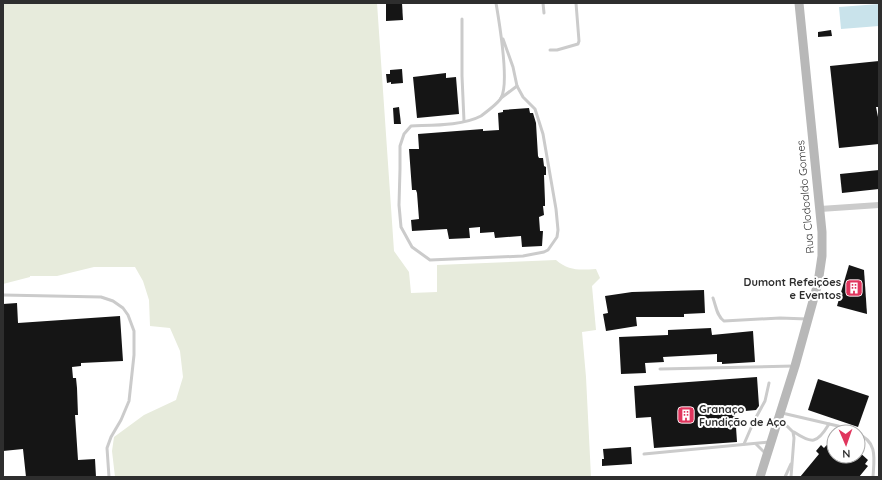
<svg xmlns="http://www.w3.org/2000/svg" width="882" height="480" font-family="Quicksand,sans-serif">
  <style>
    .green { fill: #e7ebdc }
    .water { fill: #c9e3eb }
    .building { fill: #151515 }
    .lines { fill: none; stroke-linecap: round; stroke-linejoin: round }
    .lane { stroke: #cbcbcb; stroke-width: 3 }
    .street { stroke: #cbcbcb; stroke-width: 6 }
    .secondary { stroke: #b8b8b8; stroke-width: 9 }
    .labels { text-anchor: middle; stroke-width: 4; stroke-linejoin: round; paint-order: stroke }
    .street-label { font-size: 11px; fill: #2e2e2e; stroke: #fff }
    .poi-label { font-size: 11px; font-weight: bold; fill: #2e2e2e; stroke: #fff; text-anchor: end }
  </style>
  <rect width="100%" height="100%" fill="#fff"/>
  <path class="green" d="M3,3H377L394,251L409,272L411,293L437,292V265L556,260C569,271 579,270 596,269L600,278L592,286L596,330L582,332L586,377L591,477H115L112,451L114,437L144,415L176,400L183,377L180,351L170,328L150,326L149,300L143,281L135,267H94L57,276H30V277L3,284Z"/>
  <path class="water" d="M879,4V26L841,29L839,7Z"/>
  <g class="building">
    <path d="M386,3H402L403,20L386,21Z"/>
    <path d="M831,30L832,36L818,37V32Z"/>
    <path d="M879,61V107H876L879,122V144L839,148L830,66Z"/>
    <path d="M402,69L403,83L391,84V82L387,83L386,74H390V70Z"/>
    <path d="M446,73V78L456,77L459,114L417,118L413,77Z"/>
    <path d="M399,107L401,124H394L393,108Z"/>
    <path d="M529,108L530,113H533L536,123L538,156L539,158H543L544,166L546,167V175H544L545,201V206H543L544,215L539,217L540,231H543L542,246L522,247L521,236L495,238L494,232L480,233V227L469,228L470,238L449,239L447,229L412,231L411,220L419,219L417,193L416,190H412L409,149H419L418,134L483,129V131L499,130L498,113L503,112V110Z"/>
    <path d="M879,170V189L842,193L840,174Z"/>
    <path d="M849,265L864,270L867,314L837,306Z"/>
    <path d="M704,290L705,313L684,314V317H636L637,326L606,331L603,314L608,313L605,296L632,292Z"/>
    <path d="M17,303L18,323L120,316L123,361L81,363V366L72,367L73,378H76L77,388L78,415H75L78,460L95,459L96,477H26L23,449L3,451V304Z"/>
    <path d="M711,328L712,335L753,331L755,362L722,364V362H717V354L663,357L664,362L645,363L646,373L621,374L619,337L668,335V330Z"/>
    <path d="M757,377L759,406L756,410L735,412L737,442L654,448L651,417L636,418L634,386Z"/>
    <path d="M818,379L869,396L858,427L808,410Z"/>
    <path d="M834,437V456H858V451L868,460L865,464L868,466L859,477H800L819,454L816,451L821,445L824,448Z"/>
    <path d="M631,447L632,464L602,466V459H604L603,449Z"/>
  </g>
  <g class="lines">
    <g class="lane">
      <path d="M496,3C499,21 510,83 501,98C499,102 485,113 481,116C462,126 431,125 411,126L404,134L400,146V169L399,205L401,227L412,247L430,260L523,256L544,252L548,250L557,237L558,230L556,209L543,134L535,109L523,97L517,86L513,67L503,39"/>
      <path d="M543,3L544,13"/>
      <path d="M462,19V76L464,121"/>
      <path d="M550,50H557L578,44L579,41L576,3"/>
      <path d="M501,98L517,86"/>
      <path d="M3,295L101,297L113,301L123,308L128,315L134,331V355L129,401L121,420L111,437L107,448L109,477"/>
      <path d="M713,298C716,306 717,317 724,321L780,318L807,319"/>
      <path d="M660,369L794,366"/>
      <path d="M782,413L838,426L853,432"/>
      <path d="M779,424L787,426L793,432L794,438L791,477"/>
      <path d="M794,432C812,444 817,444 829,424"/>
      <path d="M858,434C878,442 874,459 873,477"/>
      <path d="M744,444L754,421L765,401L769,383"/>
      <path d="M756,444L766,454"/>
      <path d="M644,454L769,442"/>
      <path d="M785,477L791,464"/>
    </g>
    <path class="street" d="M820,209L879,205"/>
    <path class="secondary" d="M760,477L795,366L818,283L822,256V232L799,3"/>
  </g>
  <defs>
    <symbol id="building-square" viewBox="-11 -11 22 22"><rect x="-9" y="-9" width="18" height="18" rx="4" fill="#e0355d" stroke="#fff"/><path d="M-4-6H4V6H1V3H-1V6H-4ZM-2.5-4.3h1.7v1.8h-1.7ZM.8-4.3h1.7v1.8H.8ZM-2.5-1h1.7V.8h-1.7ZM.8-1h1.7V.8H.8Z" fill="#fff"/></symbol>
  </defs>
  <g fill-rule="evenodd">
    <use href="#building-square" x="844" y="278" width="20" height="20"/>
    <use href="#building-square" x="676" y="405" width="20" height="20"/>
  </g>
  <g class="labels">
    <g class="street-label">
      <text transform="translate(805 197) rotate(-95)" y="4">Rua Clodoaldo Gomes</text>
    </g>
    <g class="poi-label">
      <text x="841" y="286">Dumont Refeições<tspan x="841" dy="13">e Eventos</tspan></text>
      <text x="699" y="413" text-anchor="start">Granaço<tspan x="699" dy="13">Fundição de Aço</tspan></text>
    </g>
  </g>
  <rect width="882" height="480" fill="none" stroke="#2e2e2e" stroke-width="8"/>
  <g transform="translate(846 444) rotate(178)"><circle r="19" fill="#ffffff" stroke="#ababab"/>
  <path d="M0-3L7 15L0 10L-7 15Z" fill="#e0355d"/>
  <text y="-6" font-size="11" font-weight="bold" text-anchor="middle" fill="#2e2e2e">N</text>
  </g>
</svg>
